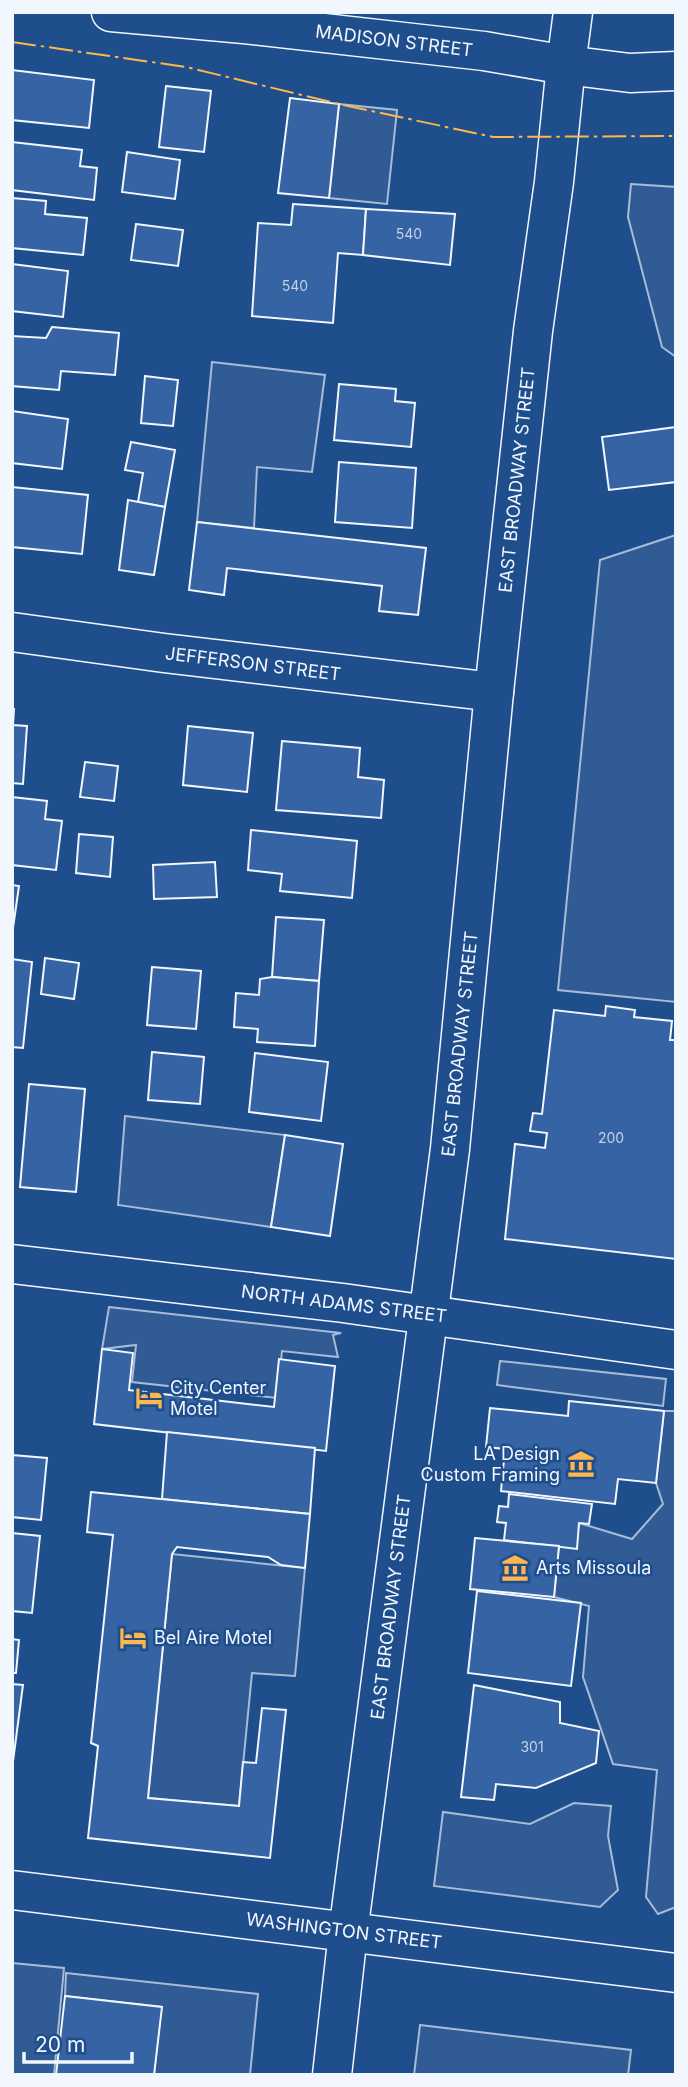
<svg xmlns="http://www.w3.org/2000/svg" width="688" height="2087" font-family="Inter,sans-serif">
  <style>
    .parking { fill: #305b95; stroke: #a8bbd7; stroke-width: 2 }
    .building { fill: #3563a3; stroke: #f2f6ff; stroke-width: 2 }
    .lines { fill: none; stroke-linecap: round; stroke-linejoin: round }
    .minor-casing { stroke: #f2f6ff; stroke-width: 41 }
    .major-casing { stroke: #f2f6ff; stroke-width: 41 }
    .highway-casing { stroke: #f2f6ff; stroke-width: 41 }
    .minor { stroke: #1f4e8c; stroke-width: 38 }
    .major { stroke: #1f4e8c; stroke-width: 38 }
    .highway { stroke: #1f4e8c; stroke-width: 38 }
    .power { stroke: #ffb74d; stroke-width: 2; stroke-dasharray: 24 5 3.5 5; stroke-linecap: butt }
    .labels { text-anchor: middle; stroke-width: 5; stroke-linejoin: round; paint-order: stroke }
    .number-label { font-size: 14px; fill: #c3d1e8 }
    .street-label { font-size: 18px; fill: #f2f6ff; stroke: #1f4e8c }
    .poi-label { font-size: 18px; fill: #f2f6ff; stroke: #1f4e8c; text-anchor: start }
  </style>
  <rect width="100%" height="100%" fill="#1f4e8c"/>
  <g class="parking">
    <path d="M339,104L397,110L387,204L329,198Z"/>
    <path d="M631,184L676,187V357L662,347L628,217Z"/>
    <path d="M212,362L325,375L312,472L257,467L254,528L197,522Z"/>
    <path d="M676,535V1002L558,990L600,560Z"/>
    <path d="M125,1116L285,1135L271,1227L118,1205Z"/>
    <path d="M109,1307L341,1333L333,1335L338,1357L282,1351L277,1398L132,1382L136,1345L102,1349Z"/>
    <path d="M500,1361L666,1379L663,1406L497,1385Z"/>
    <path d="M664,1411H676V1907L658,1914L646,1897L657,1770L613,1764L583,1677L589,1606L554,1597L559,1546L576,1548L579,1523L632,1539L663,1504L656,1483Z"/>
    <path d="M172,1554L305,1568L295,1676L252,1673L239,1806L148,1798Z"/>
    <path d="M574,1803L611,1806L608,1836L618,1890L600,1907L434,1886L443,1812L530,1824Z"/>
    <path d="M12,1963L64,1968L54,2075H12Z"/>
    <path d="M66,1973L258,1994L250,2075H154L161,2007L65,1996Z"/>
    <path d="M420,2025L631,2050L628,2075H414Z"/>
  </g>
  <g class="building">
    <path d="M12,70L94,80L89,128L12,120Z"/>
    <path d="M166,86L211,91L204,152L159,147Z"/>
    <path d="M290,98L339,104L329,198L278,193Z"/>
    <path d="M12,142L82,150L80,166L97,168L94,200L12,190Z"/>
    <path d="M127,152L180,160L175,199L122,192Z"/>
    <path d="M12,198L46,201L45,214L87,218L83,255L12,248Z"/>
    <path d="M293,204L366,209L363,255L338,253L333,323L252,316L258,223L291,225Z"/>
    <path d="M366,209L455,214L450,265L363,255Z"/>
    <path d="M136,224L183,230L178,266L131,260Z"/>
    <path d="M12,264L68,271L63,317L12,311Z"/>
    <path d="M52,327L119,333L115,375L61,371L59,390L12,386V336L46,338Z"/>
    <path d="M145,376L178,380L173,426L141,423Z"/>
    <path d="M339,384L396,389L395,401L415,403L411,447L334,440Z"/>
    <path d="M12,411L68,419L62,469L12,463Z"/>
    <path d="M676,427V482L609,490L602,437Z"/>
    <path d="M131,442L175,450L165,507L138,502L143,473L125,470Z"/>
    <path d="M339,462L416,468L412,528L335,522Z"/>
    <path d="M12,487L88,495L82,554L12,547Z"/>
    <path d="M128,500L165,507L154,575L119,570Z"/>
    <path d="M197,522L426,548L418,615L379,611L382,586L227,568L224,595L189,590Z"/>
    <path d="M12,709H14L13,725L27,726L23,784L12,783Z"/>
    <path d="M188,726L253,733L247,792L183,785Z"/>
    <path d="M282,741L360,748L358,777L384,780L381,818L276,810Z"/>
    <path d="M85,762L118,766L114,801L80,797Z"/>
    <path d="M12,797L47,801L45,819L62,821L56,870L12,865Z"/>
    <path d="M251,830L357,841L352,898L280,891L282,874L248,870Z"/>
    <path d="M79,834L113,837L110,877L76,873Z"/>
    <path d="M215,862L217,897L154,899L153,865Z"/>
    <path d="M12,885L19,886L13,928H12Z"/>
    <path d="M276,917L324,920L319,981L272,977Z"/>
    <path d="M45,958L79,963L74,999L41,994Z"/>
    <path d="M12,959L32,962L23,1048L12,1047Z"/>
    <path d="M152,967L201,971L196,1029L147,1025Z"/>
    <path d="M272,977L319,981L315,1046L257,1042L258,1029L234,1027L236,993L259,995L260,979Z"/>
    <path d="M606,1006L635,1010L634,1017L672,1021L670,1040H676V1259L505,1239L515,1144L545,1148L547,1133L530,1131L533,1113L542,1114L554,1010L605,1016Z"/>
    <path d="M152,1052L204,1057L200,1104L148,1100Z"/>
    <path d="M255,1053L328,1062L321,1121L249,1112Z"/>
    <path d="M29,1084L85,1089L76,1192L20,1187Z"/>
    <path d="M285,1135L343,1144L330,1236L271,1227Z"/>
    <path d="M102,1349L133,1353L129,1390L274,1407L279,1359L335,1366L326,1451L94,1424Z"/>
    <path d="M569,1401L664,1411L656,1483L618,1479L615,1504L501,1491L505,1449L486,1447L490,1408L568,1416Z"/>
    <path d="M167,1432L315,1448L310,1514L162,1499Z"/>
    <path d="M12,1455L47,1458L41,1520L12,1517Z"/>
    <path d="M91,1492L310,1514L305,1568L281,1565L268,1557L177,1547L172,1554L148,1798L239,1806L243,1762L256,1763L262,1708L286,1710L270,1858L88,1838L98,1746L91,1743L113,1535L87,1532Z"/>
    <path d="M509,1494L592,1504L589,1524L579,1523L577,1549L504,1540L506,1523L497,1522L499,1506L508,1507Z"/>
    <path d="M12,1533L40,1536L32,1613L12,1611Z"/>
    <path d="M475,1538L559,1546L554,1597L470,1589Z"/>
    <path d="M477,1591L581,1603L571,1686L468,1673Z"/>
    <path d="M12,1639L19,1640L16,1673H12Z"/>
    <path d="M12,1684L23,1685L12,1769Z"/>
    <path d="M474,1685L560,1702V1723L599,1731L596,1763L536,1788L496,1784L494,1800L461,1797Z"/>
    <path d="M65,1996L162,2007L154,2075H56Z"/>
  </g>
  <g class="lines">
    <defs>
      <g id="minor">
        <path d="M111,12L244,24L484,51L566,65"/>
        <path d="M12,632L164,653L494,692"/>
        <path d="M12,1264L343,1303L676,1350"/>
        <path d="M12,1890C234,1917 455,1945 676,1973"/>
      </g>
      <path id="major" d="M332,2075L348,1933L450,1149L494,692L533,331L554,182L566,65"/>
      <path id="highway" d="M573,12L566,65L630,73L676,71"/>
    </defs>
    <use href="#minor" class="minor-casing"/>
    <use href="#major" class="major-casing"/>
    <use href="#highway" class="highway-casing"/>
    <use href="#minor" class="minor"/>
    <use href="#major" class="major"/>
    <use href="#highway" class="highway"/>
    <path class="power" d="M12,42L186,67L339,104L493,137L676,136"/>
  </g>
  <defs>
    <symbol id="hotel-bare" viewBox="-9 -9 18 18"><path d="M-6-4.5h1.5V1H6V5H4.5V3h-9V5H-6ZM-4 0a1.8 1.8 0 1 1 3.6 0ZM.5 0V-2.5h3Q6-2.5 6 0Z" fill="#ffb74d" stroke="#1f4e8c" stroke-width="2.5" paint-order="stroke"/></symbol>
    <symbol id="museum-bare" viewBox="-9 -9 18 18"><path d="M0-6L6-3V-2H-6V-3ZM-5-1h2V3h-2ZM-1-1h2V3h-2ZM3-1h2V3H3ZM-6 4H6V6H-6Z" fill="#ffb74d" stroke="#1f4e8c" stroke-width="2.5" paint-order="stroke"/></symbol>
  </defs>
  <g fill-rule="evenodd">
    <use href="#hotel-bare" x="130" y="1379" width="38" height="38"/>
    <use href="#museum-bare" x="562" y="1445" width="38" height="38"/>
    <use href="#museum-bare" x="496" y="1549" width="38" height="38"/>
    <use href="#hotel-bare" x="114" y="1619" width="38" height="38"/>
  </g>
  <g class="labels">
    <g class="number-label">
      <text x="409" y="239">540</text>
      <text x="295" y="291">540</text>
      <text x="611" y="1143">200</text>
      <text x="532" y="1752">301</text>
    </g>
    <g class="street-label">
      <text transform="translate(394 41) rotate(7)" y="6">MADISON STREET</text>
      <text transform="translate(517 480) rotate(-84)" y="6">EAST BROADWAY STREET</text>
      <text transform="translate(253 664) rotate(7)" y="6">JEFFERSON STREET</text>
      <text transform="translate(460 1044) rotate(-84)" y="6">EAST BROADWAY STREET</text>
      <text transform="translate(344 1304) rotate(7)" y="6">NORTH ADAMS STREET</text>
      <text transform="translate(391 1607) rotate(-83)" y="6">EAST BROADWAY STREET</text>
      <text transform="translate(344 1931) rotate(7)" y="6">WASHINGTON STREET</text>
    </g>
    <g class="poi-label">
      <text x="170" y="1394">City Center<tspan x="170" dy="21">Motel</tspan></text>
      <text x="560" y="1460" text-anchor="end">LA Design<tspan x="560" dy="21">Custom Framing</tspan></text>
      <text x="536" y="1574">Arts Missoula</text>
      <text x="154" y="1644">Bel Aire Motel</text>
    </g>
  </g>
  <rect width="688" height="2087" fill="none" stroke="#f2f6ff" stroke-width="28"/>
  <path d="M24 2052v10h108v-10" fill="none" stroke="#f2f6ff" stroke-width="3.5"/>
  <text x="35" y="2052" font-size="21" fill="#f2f6ff" stroke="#1f4e8c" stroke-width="5" paint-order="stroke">20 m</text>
</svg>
